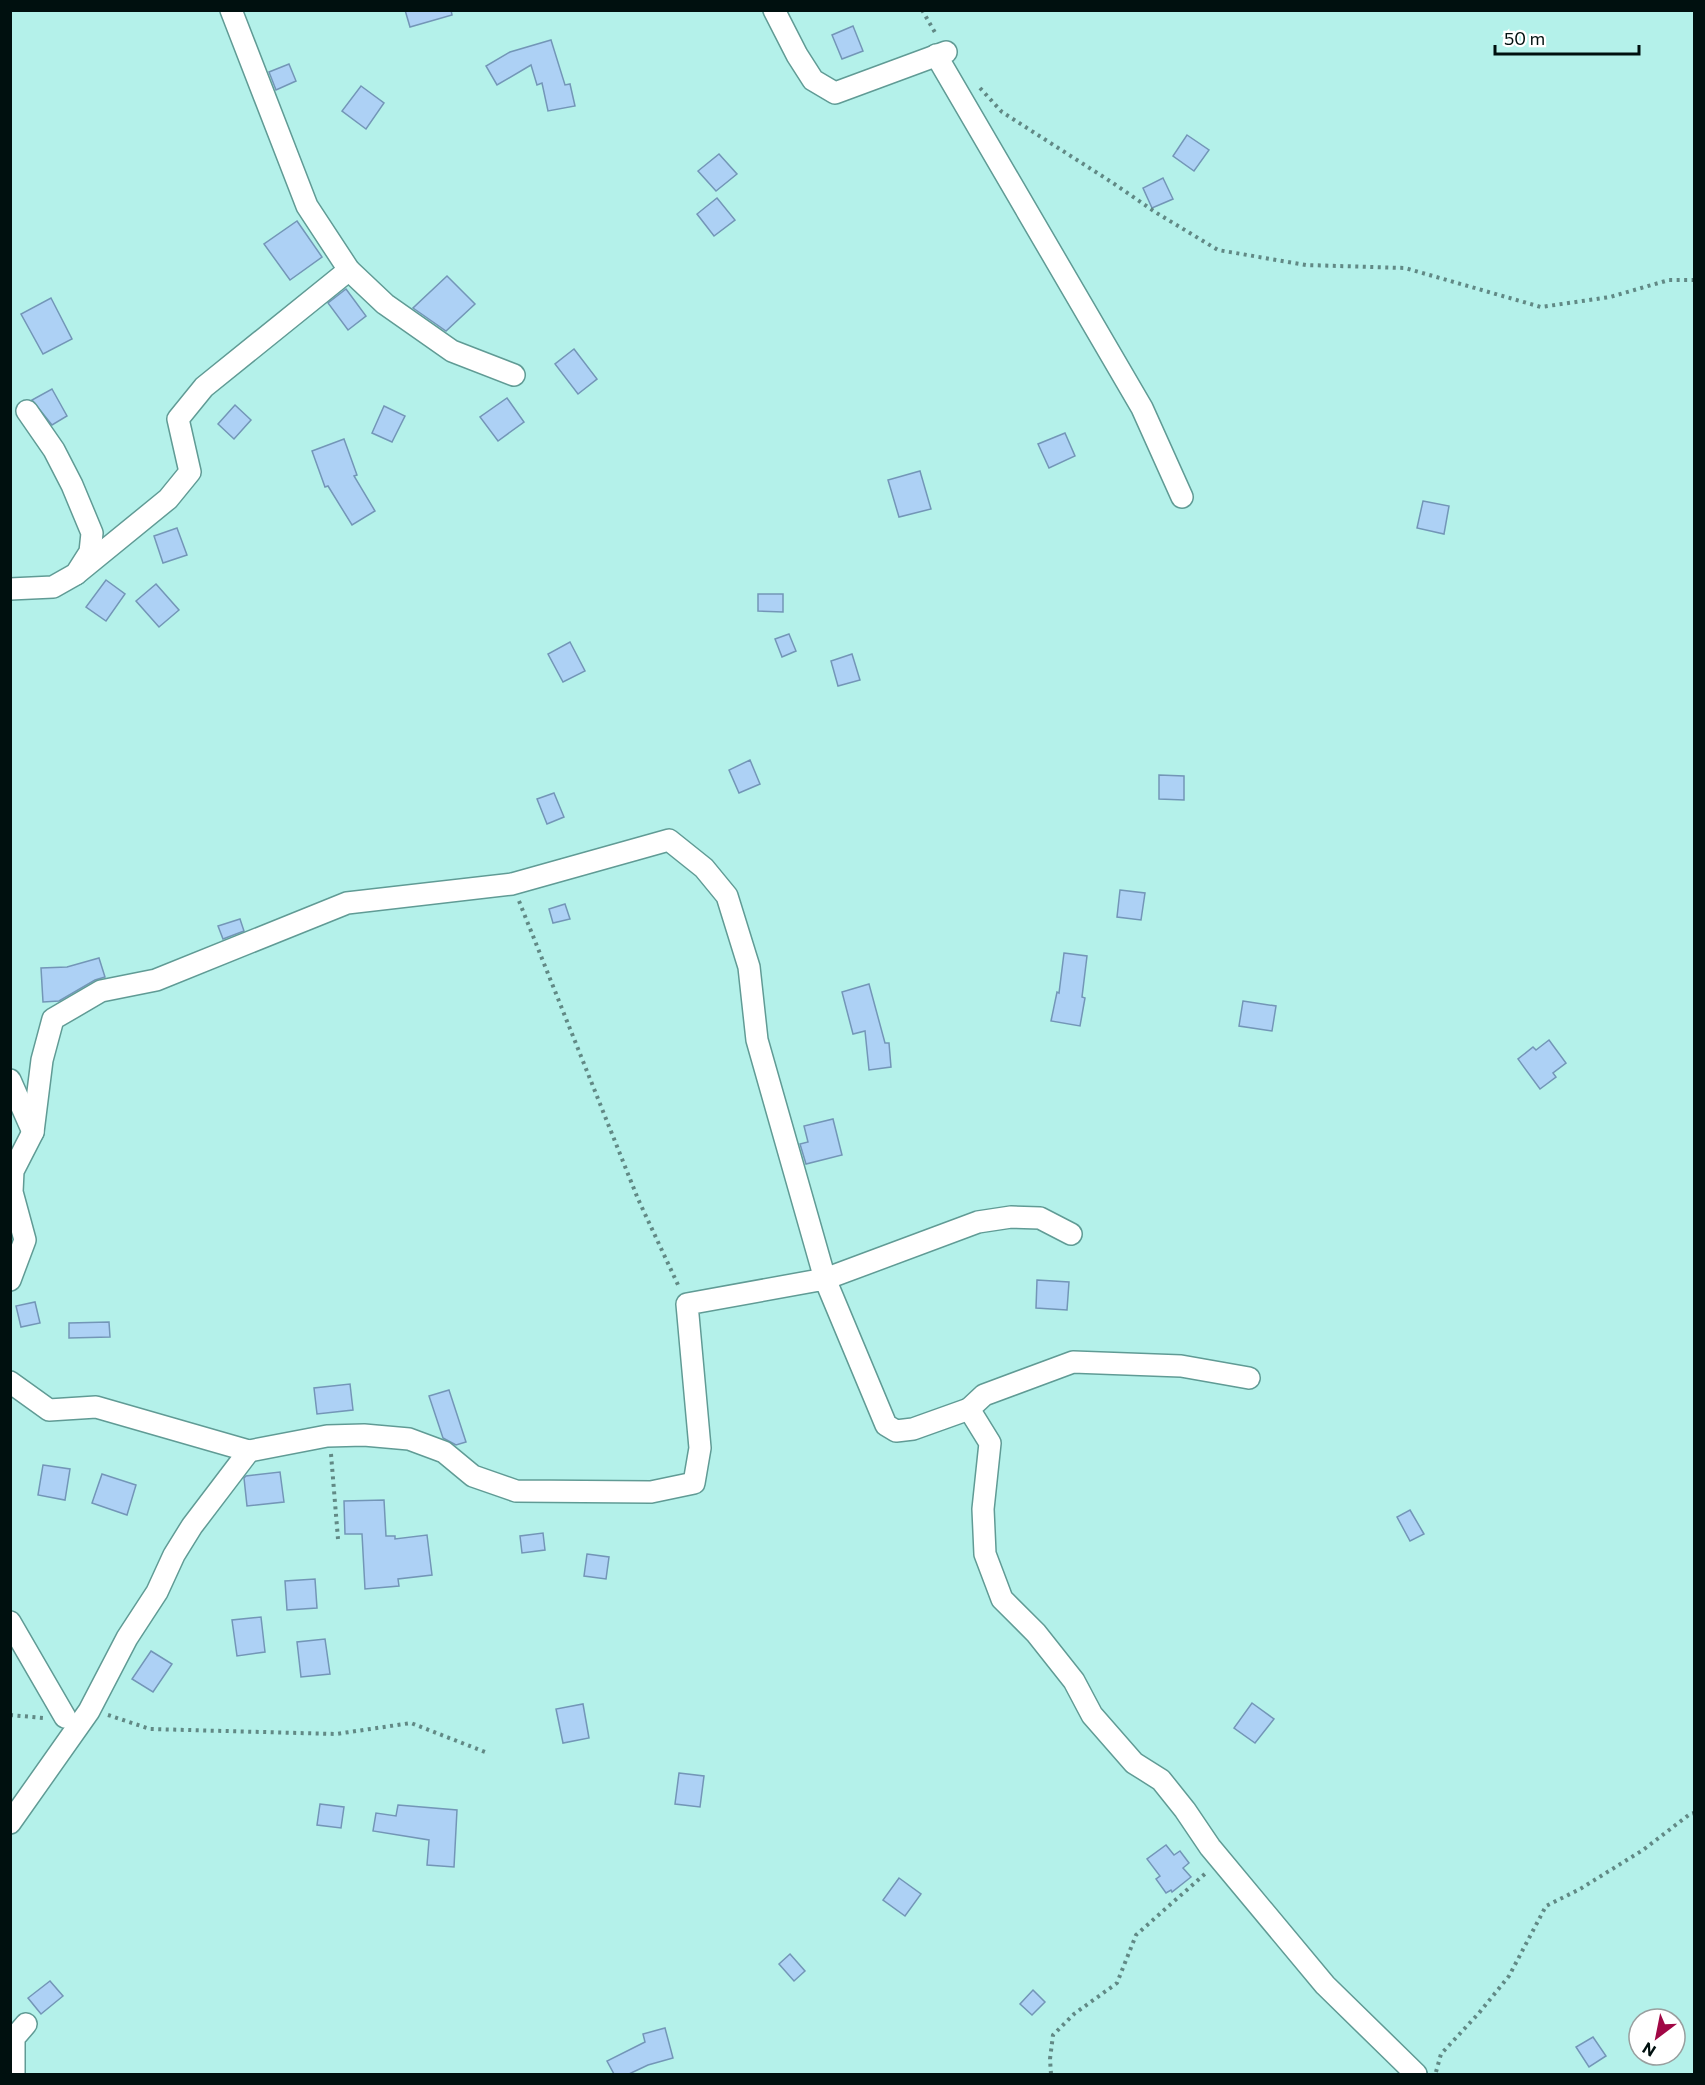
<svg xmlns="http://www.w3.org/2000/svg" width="1705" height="2085" font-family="Commissioner,sans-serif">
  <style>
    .building { fill: #add1f5; stroke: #7396b7; stroke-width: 1.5 }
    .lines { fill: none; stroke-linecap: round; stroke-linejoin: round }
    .street-casing { stroke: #609b95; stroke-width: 24 }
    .path { stroke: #618985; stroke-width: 4; stroke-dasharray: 3 4.5; stroke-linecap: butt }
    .street { stroke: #fff; stroke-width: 21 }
  </style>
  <rect width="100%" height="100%" fill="#b4f1ea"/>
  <g class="building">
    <path d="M405,10H451L452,15L410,27Z"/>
    <path d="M853,26L863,51L842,59L832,35Z"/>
    <path d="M551,40L565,85L570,84L575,106L548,111L542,83L537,85L531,65L497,85L486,66L510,52Z"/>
    <path d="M289,64L296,81L276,90L269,72Z"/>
    <path d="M361,86L384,103L366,129L342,111Z"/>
    <path d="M1187,135L1209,150L1194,171L1173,156Z"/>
    <path d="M719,154L737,174L716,191L698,171Z"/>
    <path d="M1163,178L1173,199L1152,208L1143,188Z"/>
    <path d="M717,198L735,220L714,236L697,214Z"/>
    <path d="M297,221L322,257L290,280L264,244Z"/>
    <path d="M447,276L475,304L446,331L413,308Z"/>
    <path d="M346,289L366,316L348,330L328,303Z"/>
    <path d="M51,298L72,339L43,354L21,314Z"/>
    <path d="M574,349L597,379L578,394L555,364Z"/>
    <path d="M52,389L67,416L52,425L32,400Z"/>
    <path d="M507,398L524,422L498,441L480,417Z"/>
    <path d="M235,405L251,420L234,439L218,424Z"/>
    <path d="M384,406L405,416L392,442L372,433Z"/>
    <path d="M1065,433L1075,456L1049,468L1038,444Z"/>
    <path d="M344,439L357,475L354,476L375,511L352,525L328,486L325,487L312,451Z"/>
    <path d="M920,471L931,509L899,517L888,480Z"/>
    <path d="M1423,501L1449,506L1444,534L1417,528Z"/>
    <path d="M177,528L187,555L163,563L154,536Z"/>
    <path d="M106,580L125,594L106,621L86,607Z"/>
    <path d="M156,584L179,610L159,627L136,601Z"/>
    <path d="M758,594H783V612L758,611Z"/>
    <path d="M789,634L796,651L782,657L775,639Z"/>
    <path d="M570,642L585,671L563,682L548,654Z"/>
    <path d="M852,654L860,680L838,686L831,661Z"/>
    <path d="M750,760L760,784L739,793L729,770Z"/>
    <path d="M1159,775L1184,776V800L1159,799Z"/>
    <path d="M554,793L564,817L547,824L537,799Z"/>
    <path d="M1120,890L1145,893L1141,920L1117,917Z"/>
    <path d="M565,904L570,919L553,923L549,909Z"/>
    <path d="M240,919L244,931L223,939L218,926Z"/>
    <path d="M1064,953L1087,956L1082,997L1085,998L1080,1026L1051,1021L1057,992L1059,993Z"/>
    <path d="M99,958L105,977L95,980L59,1001L43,1002L41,968L67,967Z"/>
    <path d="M869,984L885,1043H889L891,1067L869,1070L865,1031L853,1034L842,992Z"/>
    <path d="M1243,1001L1276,1006L1272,1031L1239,1026Z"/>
    <path d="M1549,1040L1566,1063L1553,1073L1556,1077L1540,1089L1518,1059L1533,1047L1536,1050Z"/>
    <path d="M833,1119L842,1155L806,1164L800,1144L808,1142L804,1126Z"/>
    <path d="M1037,1280L1069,1282L1067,1310L1036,1308Z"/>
    <path d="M35,1302L40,1323L21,1327L16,1306Z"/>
    <path d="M109,1322L110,1337L69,1338V1323Z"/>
    <path d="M350,1384L353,1410L317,1414L314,1388Z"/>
    <path d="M449,1390L466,1442L456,1445L443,1438L429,1396Z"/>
    <path d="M43,1465L70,1469L65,1500L38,1495Z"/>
    <path d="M280,1472L284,1502L247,1506L244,1478L246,1476Z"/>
    <path d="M102,1474L136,1485L127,1515L92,1503Z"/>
    <path d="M384,1500L386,1536H395V1539L427,1535L432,1575L398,1579L399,1586L365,1589L362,1534H345L344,1501Z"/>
    <path d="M1410,1510L1424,1534L1410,1541L1397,1517Z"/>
    <path d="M543,1533L545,1550L522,1553L520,1536Z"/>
    <path d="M587,1554L609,1557L606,1579L584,1576Z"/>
    <path d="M315,1579L317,1608L287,1610L285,1581Z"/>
    <path d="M261,1617L265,1652L237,1656L232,1620Z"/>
    <path d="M325,1639L330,1674L301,1677L297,1642Z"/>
    <path d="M151,1651L172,1664L153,1692L132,1679Z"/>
    <path d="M1252,1703L1274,1719L1255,1743L1234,1728Z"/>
    <path d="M583,1704L589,1738L563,1743L556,1709Z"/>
    <path d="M679,1773L704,1776L700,1807L675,1804Z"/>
    <path d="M320,1804L344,1807L341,1828L317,1825Z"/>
    <path d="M398,1805L457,1810L454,1867L427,1865L429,1840L373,1831L376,1813L396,1816Z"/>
    <path d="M1166,1845L1174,1855L1180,1851L1189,1863L1183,1868L1191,1877L1172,1892L1171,1890L1166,1893L1156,1879L1160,1876L1147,1859Z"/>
    <path d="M899,1878L921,1894L905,1916L883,1900Z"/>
    <path d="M790,1954L805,1971L794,1981L779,1964Z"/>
    <path d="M50,1981L63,1996L41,2014L28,1998Z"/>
    <path d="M1033,1990L1045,2002L1032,2015L1020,2004Z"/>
    <path d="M665,2028L673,2058L648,2065L629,2074H614L607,2061L645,2042L643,2034Z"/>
    <path d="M1593,2037L1606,2056L1589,2067L1576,2047Z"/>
  </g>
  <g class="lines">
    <defs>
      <g id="street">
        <path d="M231,10L307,206L349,270L385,304L452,351L514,375"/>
        <path d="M774,10L797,55L813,80L835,93L946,52"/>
        <path d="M936,55L1142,408L1182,497"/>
        <path d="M76,574L168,499L190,472L178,419L204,387L349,270"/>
        <path d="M10,589L53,587L76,574L90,552L92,533L72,485L54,450L27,411"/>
        <path d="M10,1080L33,1132"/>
        <path d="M10,1280L25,1240L12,1192L13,1171L33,1132L42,1060L53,1019L101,991L156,980L347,903L512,884L669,840L704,868L727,896L749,967L757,1040L825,1279L978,1222L1011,1217L1040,1218L1071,1234"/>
        <path d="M1249,1378L1181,1366L1073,1362L984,1395L969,1409L990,1443L983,1509L985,1554L1002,1599L1036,1633L1074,1681L1092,1715L1134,1763L1161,1780L1185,1810L1210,1847L1325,1985L1416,2074"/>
        <path d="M10,1382L49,1410L96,1407L249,1451L327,1436L364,1435L409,1439L444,1452L473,1476L516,1491L651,1492L694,1483L700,1448L687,1304L825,1279L886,1425L896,1431L913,1429L969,1409"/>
        <path d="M10,1622L65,1717"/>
        <path d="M10,1823L89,1711L127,1638L157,1592L174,1555L192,1526L249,1451"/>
        <path d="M14,2074V2038L26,2024"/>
      </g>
    </defs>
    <use href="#street" class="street-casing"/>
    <g class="path">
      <path d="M922,10L937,36"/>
      <path d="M980,88L1002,112L1113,183L1155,212L1218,250L1306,265L1405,268L1541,307L1610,297L1669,280H1694"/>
      <path d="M519,901L638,1199L679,1287"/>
      <path d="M331,1454L338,1539"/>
      <path d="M10,1715L44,1718"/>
      <path d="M108,1715L150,1729L336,1734L411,1723L485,1752"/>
      <path d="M1436,2072L1441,2054L1479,2013L1509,1976L1546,1906L1580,1889L1643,1850L1690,1814L1694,1813"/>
      <path d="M1051,2074L1050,2059L1053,2035L1074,2014L1117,1983L1136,1935L1207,1872"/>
    </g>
    <use href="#street" class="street"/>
  </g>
  <rect width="1705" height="2085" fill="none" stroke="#00100f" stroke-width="24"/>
  <g transform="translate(1657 2037) rotate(212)"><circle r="28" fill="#ffffff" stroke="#999f9f" stroke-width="1.5"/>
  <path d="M0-4.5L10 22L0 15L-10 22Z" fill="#a10745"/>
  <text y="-9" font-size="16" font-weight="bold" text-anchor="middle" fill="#00100f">N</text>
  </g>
  <path d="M1495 45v9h144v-9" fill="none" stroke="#00100f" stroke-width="3"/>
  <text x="1504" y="45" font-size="18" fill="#00100f" stroke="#ffffff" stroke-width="4.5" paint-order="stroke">50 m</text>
</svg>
